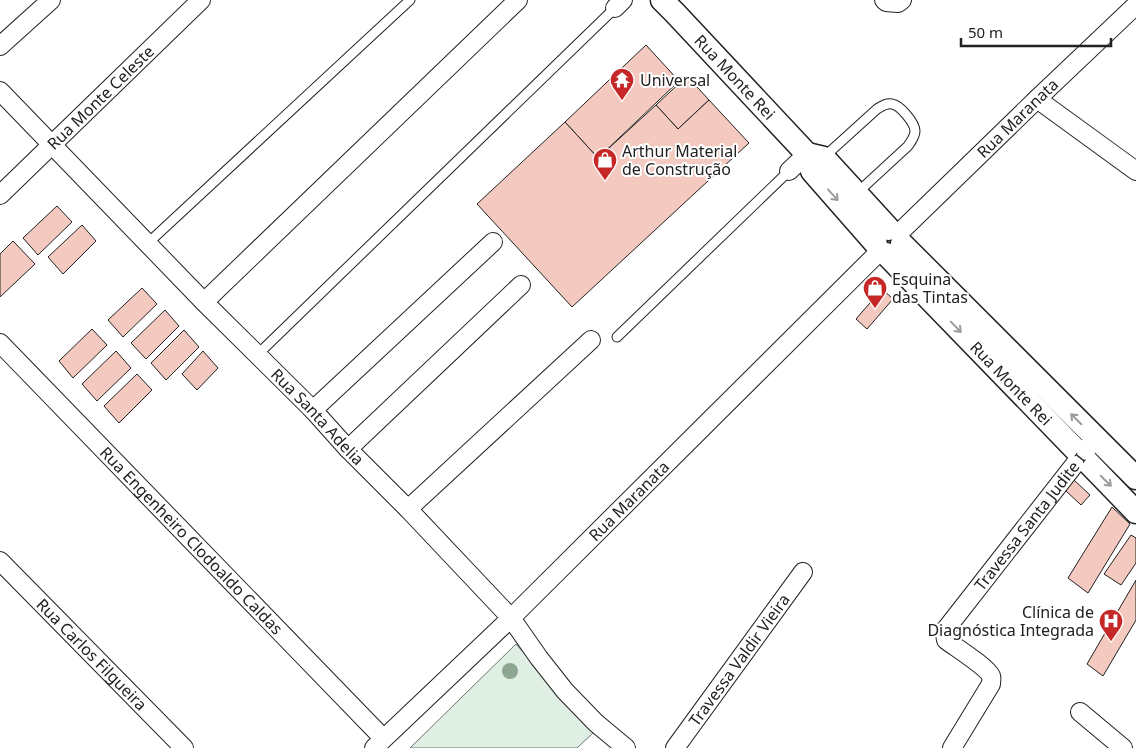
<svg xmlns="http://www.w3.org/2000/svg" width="1136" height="748" font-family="'Noto Sans',sans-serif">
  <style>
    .green { fill: #e0efe3; stroke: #6f6f6f }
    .building { fill: #f3c9c0; stroke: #222 }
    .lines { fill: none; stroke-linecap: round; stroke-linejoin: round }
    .service-casing { stroke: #222; stroke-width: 11 }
    .minor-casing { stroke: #222; stroke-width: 20 }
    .tertiary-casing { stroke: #222; stroke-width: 25 }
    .service { stroke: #fff; stroke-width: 9 }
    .minor { stroke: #fff; stroke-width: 18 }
    .tertiary { stroke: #fff; stroke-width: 22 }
    .tree { fill: #8da692 }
    .oneway { stroke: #9c9c9c }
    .labels { text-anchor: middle; stroke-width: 4; stroke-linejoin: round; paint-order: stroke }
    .street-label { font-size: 16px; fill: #222; stroke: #fff }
    .poi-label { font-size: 16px; fill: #222; stroke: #fff; text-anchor: start }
  </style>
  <rect width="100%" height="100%" fill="#fff"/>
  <path class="green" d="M516,644L594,732L577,748H410Z"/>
  <g class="building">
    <path d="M646,45L679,81L598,158L565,122Z"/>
    <path d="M687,76L709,100L678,129L656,105Z"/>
    <path d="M709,100L749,143L572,307L477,204L565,122L598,158L656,105L678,129Z"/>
    <path d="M57,206L72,222L38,255L23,238Z"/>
    <path d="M82,225L96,241L63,274L48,257Z"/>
    <path d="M13,241L35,264L0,297V254Z"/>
    <path d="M142,288L157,304L123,337L108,320Z"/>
    <path d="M882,289L893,299L867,329L856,319Z"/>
    <path d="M165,310L179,326L146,359L131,343Z"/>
    <path d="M92,329L107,345L73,378L59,361Z"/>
    <path d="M184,330L199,347L166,380L151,363Z"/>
    <path d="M116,351L131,368L97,401L82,384Z"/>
    <path d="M203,351L218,368L197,390L182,374Z"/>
    <path d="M137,374L152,390L119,423L104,406Z"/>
    <path d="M1074,480L1090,495L1081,505L1065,490Z"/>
    <path d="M1112,507L1130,524L1088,593L1068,578Z"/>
    <path d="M1131,535L1136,538V563L1121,585L1104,574Z"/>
    <path d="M1136,580V620L1103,676L1087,664Z"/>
  </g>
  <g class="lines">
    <defs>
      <g id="service">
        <path d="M824,157L877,109C882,106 886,103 892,104C900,105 915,123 915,131C915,137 911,141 908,146L857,193"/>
        <path d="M147,244L410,0"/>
        <path d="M617,337L789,171"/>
        <path d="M257,355L615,8"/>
      </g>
      <g id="minor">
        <path d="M884,0L886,2L898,3L902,0"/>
        <path d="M615,8L623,0"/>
        <path d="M0,46L51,0"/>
        <path id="s1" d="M0,91L204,302L313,410L348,449L408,509L511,618L539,658L565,691L596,723L626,748"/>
        <path d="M1037,99L1136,171"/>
        <path d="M789,171L807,154"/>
        <path id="s2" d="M0,195L201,0"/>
        <path id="s3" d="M899,233L1037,99L1136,5"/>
        <path d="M204,302L518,0"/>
        <path id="s4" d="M0,343L383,738"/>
        <path d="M313,410L493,242"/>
        <path d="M348,449L521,285"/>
        <path d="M408,509L591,340"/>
        <path id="s5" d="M0,561L184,748"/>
        <path d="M1080,712L1123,748"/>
        <path id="s6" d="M374,748L511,618L880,251"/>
        <path id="s7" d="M675,748L803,572"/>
        <path id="s8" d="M952,748L991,684C991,681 992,679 991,676C987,667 955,647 946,640L945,634L946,629L1089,446"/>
      </g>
      <g id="tertiary">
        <path id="s9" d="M662,0L675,13L807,154L812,171L876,244"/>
        <path d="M807,154L824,158L889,229"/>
        <path d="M902,244L1136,478"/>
        <path id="s10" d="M886,254L1136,512"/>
      </g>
    </defs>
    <use href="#service" class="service-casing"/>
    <use href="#minor" class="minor-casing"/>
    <use href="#tertiary" class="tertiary-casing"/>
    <use href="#service" class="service"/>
    <use href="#minor" class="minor"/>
    <use href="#tertiary" class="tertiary"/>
  </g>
  <circle class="tree" cx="510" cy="671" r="8"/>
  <defs><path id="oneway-shaft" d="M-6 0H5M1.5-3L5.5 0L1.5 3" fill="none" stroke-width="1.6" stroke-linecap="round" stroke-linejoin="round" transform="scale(1.25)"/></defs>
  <g class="oneway">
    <use href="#oneway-shaft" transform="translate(833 195) rotate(48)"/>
    <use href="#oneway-shaft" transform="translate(956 327) rotate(46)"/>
    <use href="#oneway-shaft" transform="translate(1076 419) rotate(-135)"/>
    <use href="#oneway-shaft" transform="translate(1106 481) rotate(45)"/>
  </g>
  <defs>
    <symbol id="temple-pin" viewBox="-11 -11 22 30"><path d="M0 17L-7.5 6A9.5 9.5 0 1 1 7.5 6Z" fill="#c62828" stroke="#fff"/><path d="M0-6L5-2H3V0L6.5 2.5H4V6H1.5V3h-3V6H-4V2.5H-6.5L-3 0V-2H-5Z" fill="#fff"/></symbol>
    <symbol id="shop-pin" viewBox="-11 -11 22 30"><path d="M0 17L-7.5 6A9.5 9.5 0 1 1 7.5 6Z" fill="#c62828" stroke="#fff"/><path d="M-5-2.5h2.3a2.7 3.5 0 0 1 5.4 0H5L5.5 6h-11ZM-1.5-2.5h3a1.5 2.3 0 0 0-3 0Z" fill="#fff"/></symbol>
    <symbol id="hospital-pin" viewBox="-11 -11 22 30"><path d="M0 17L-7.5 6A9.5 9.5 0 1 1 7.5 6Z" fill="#c62828" stroke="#fff"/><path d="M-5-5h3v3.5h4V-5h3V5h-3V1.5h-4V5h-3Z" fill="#fff"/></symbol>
  </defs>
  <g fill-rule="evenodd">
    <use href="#temple-pin" x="608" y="66" width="28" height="38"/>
    <use href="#shop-pin" x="591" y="146" width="28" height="38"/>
    <use href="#shop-pin" x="861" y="274" width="28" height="38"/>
    <use href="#hospital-pin" x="1097" y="607" width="28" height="38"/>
  </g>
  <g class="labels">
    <g class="street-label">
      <text dy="6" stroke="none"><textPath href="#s9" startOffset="106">Rua Monte Rei</textPath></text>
      <text dy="6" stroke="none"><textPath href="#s2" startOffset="140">Rua Monte Celeste</textPath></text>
      <text dy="6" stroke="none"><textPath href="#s3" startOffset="165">Rua Maranata</textPath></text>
      <text dy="6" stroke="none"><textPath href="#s10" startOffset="180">Rua Monte Rei</textPath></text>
      <text dy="6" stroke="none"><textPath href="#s1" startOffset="455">Rua Santa Adelia</textPath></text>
      <text dy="6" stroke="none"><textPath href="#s6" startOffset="355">Rua Maranata</textPath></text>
      <text dy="6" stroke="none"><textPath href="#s8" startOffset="288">Travessa Santa Judite I</textPath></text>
      <text dy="6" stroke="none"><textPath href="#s4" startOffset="275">Rua Engenheiro Clodoaldo Caldas</textPath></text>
      <text dy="6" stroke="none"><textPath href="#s5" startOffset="131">Rua Carlos Filgueira</textPath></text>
      <text dy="6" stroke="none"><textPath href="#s7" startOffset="109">Travessa Valdir Vieira</textPath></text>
    </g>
    <g class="poi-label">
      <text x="640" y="86">Universal</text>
      <text x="622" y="157">Arthur Material<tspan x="622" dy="18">de Construção</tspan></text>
      <text x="892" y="285">Esquina<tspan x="892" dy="18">das Tintas</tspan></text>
      <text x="1094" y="618" text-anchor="end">Clínica de<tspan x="1094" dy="18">Diagnóstica Integrada</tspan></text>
    </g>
  </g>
  <path d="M961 38v8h150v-8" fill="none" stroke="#222222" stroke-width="2.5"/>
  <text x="968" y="38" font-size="15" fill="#222222" stroke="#ffffff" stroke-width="4" paint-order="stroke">50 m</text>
</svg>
